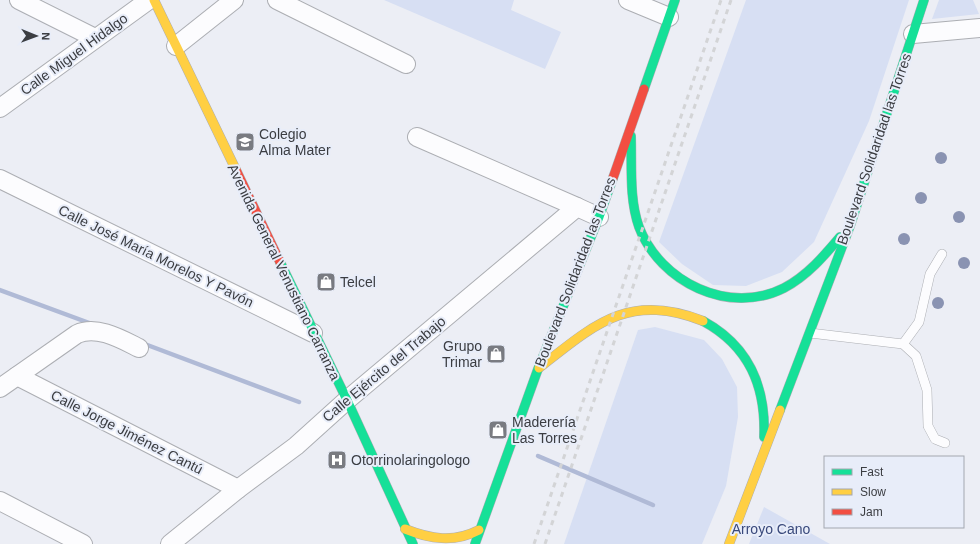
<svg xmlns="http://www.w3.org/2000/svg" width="980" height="544" font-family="Helvetica,sans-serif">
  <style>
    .green { fill: #d7dff3 }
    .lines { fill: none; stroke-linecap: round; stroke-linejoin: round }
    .stream { stroke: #b0bad6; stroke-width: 4.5 }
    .lane-casing { stroke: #acaeb3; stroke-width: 10 }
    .street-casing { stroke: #acaeb3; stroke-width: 20 }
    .fast-casing { stroke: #acaeb3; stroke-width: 10 }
    .slow-casing { stroke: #acaeb3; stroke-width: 10 }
    .jam-casing { stroke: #acaeb3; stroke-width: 10 }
    .lane { stroke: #fcfcfe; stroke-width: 9 }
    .street { stroke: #fcfcfe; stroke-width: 18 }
    .fast { stroke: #16e098; stroke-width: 9 }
    .slow { stroke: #ffcf43; stroke-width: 9 }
    .jam { stroke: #f24e42; stroke-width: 9 }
    .rail { stroke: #d3d4d6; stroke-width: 3; stroke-dasharray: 5 5; stroke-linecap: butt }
    .tree { fill: #8a93b2 }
    .labels { text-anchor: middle; stroke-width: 4; stroke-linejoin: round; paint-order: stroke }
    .street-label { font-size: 14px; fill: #3b3d42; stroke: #e8edf9 }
    .poi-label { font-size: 14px; fill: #3b3d42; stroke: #e8edf9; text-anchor: start }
    .park-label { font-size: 14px; fill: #39497b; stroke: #e8edf9 }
  </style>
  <rect width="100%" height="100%" fill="#eceef5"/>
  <g class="green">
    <path d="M384,0H514L511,10L561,32L545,69Z"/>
    <path d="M746,0H909L869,121L814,242L782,272L746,286L713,285L682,264L659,242Z"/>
    <path d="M939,0H973L979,14L932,19Z"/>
    <path d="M655,327L704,340L722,359L737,387L738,417L726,486L702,544H564L638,330Z"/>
    <path d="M764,507L830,544H749Z"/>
  </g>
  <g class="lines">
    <g class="stream">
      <path d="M0,290L92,324"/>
      <path d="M142,343L299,402"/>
      <path d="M538,456L653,505"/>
    </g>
    <defs>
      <g id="lane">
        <path d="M810,333L903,344L916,356L927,390L928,426L935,439L945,443"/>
        <path d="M903,344L919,322L930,274L942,254"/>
      </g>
      <g id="street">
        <path d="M19,0L95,38"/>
        <path d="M277,0L406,64"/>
        <path d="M628,0L669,17"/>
        <path d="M913,34L980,28"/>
        <path d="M176,46L234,0"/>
        <path d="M0,108L149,0"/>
        <path d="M417,137L577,207"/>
        <path d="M0,179L313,333"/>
        <path d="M17,376L238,489"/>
        <path d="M0,388L77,334C97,325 121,339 139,348"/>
        <path d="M0,501L83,544"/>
        <path d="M170,544L238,489L296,446L347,400L577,207L599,217"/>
      </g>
      <g id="fast">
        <path d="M644,89L675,0"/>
        <path d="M631,136C632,166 629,199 639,227C660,282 729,316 784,288C807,276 824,256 840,237"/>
        <path d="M280,262L347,400L413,544"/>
        <path d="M703,321C749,346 766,386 764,437"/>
        <path d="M780,410L850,226L924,0"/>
        <path d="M475,544L538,369L599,217L613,178"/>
      </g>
      <g id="slow">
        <path d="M154,0L236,170"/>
        <path d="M539,368C595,324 629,292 703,321"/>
        <path d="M405,529C430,539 454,543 479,530"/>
        <path d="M729,544L780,410"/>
      </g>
      <g id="jam">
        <path d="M236,170L280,262"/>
        <path d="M613,178L644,89"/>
      </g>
    </defs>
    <use href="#lane" class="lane-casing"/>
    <use href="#street" class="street-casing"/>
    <use href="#fast" class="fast-casing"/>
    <use href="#slow" class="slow-casing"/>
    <use href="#jam" class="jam-casing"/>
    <use href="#lane" class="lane"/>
    <use href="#street" class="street"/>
    <use href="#fast" class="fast"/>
    <use href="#slow" class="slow"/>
    <use href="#jam" class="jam"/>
    <g class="rail">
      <path d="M534,544L721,0"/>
      <path d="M545,544L731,0"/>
    </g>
  </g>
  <g class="tree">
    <circle cx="941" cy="158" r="6"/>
    <circle cx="921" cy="198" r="6"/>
    <circle cx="959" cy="217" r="6"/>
    <circle cx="904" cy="239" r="6"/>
    <circle cx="964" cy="263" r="6"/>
    <circle cx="938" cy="303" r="6"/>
  </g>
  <defs>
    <symbol id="school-square" viewBox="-11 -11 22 22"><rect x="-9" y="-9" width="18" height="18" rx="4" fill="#797b81" stroke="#e8edf9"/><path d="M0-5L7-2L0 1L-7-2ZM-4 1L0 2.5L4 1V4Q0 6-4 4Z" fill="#fff"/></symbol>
    <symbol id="shop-square" viewBox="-11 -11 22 22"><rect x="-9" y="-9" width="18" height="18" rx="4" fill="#797b81" stroke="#e8edf9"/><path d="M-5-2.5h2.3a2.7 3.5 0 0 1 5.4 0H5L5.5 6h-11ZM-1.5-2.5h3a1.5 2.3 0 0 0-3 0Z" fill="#fff"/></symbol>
    <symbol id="hospital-square" viewBox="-11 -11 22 22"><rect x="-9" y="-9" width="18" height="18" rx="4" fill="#797b81" stroke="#e8edf9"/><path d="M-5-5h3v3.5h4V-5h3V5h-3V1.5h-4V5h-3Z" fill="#fff"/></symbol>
  </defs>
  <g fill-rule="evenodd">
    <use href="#school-square" x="234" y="131" width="22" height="22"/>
    <use href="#shop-square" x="315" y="271" width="22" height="22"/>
    <use href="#shop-square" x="485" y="343" width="22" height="22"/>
    <use href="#shop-square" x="487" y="419" width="22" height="22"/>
    <use href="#hospital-square" x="326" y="449" width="22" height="22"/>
  </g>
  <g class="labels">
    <g class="street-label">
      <text transform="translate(74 54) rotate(-36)" y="5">Calle Miguel Hidalgo</text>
      <text transform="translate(874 149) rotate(-71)" y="5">Boulevard Solidaridad las Torres</text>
      <text transform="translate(156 256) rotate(26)" y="5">Calle José María Morelos Y Pavón</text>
      <text transform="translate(284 272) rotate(64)" y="5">Avenida General Venustiano Carranza</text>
      <text transform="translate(575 272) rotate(-69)" y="5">Boulevard Solidaridad las Torres</text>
      <text transform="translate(384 369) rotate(-40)" y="5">Calle Ejército del Trabajo</text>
      <text transform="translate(127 432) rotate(27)" y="5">Calle Jorge Jiménez Cantú</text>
    </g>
    <g class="poi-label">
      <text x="259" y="139">Colegio<tspan x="259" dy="16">Alma Mater</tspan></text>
      <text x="340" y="287">Telcel</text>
      <text x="482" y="351" text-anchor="end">Grupo<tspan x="482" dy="16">Trimar</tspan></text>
      <text x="512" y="427">Maderería<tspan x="512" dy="16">Las Torres</tspan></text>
      <text x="351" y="465">Otorrinolaringologo</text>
    </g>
    <g class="park-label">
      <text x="771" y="534">Arroyo Cano</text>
    </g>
  </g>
  <rect x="824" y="456" width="140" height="72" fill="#e8edf9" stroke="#a3a7b0"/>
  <rect x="832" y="469" width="20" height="6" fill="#16e098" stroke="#a3a7b0"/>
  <text x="860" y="476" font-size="12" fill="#3b3d42">Fast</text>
  <rect x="832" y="489" width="20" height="6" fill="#ffcf43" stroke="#a3a7b0"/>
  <text x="860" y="496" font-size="12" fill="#3b3d42">Slow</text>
  <rect x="832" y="509" width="20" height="6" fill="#f24e42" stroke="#a3a7b0"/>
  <text x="860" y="516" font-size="12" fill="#3b3d42">Jam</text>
  <g transform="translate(36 36) rotate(91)" stroke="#e8edf9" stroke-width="3" paint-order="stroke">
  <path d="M0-3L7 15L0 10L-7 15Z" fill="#3b3d42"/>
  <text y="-6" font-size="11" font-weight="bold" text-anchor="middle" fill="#3b3d42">N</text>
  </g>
</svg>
